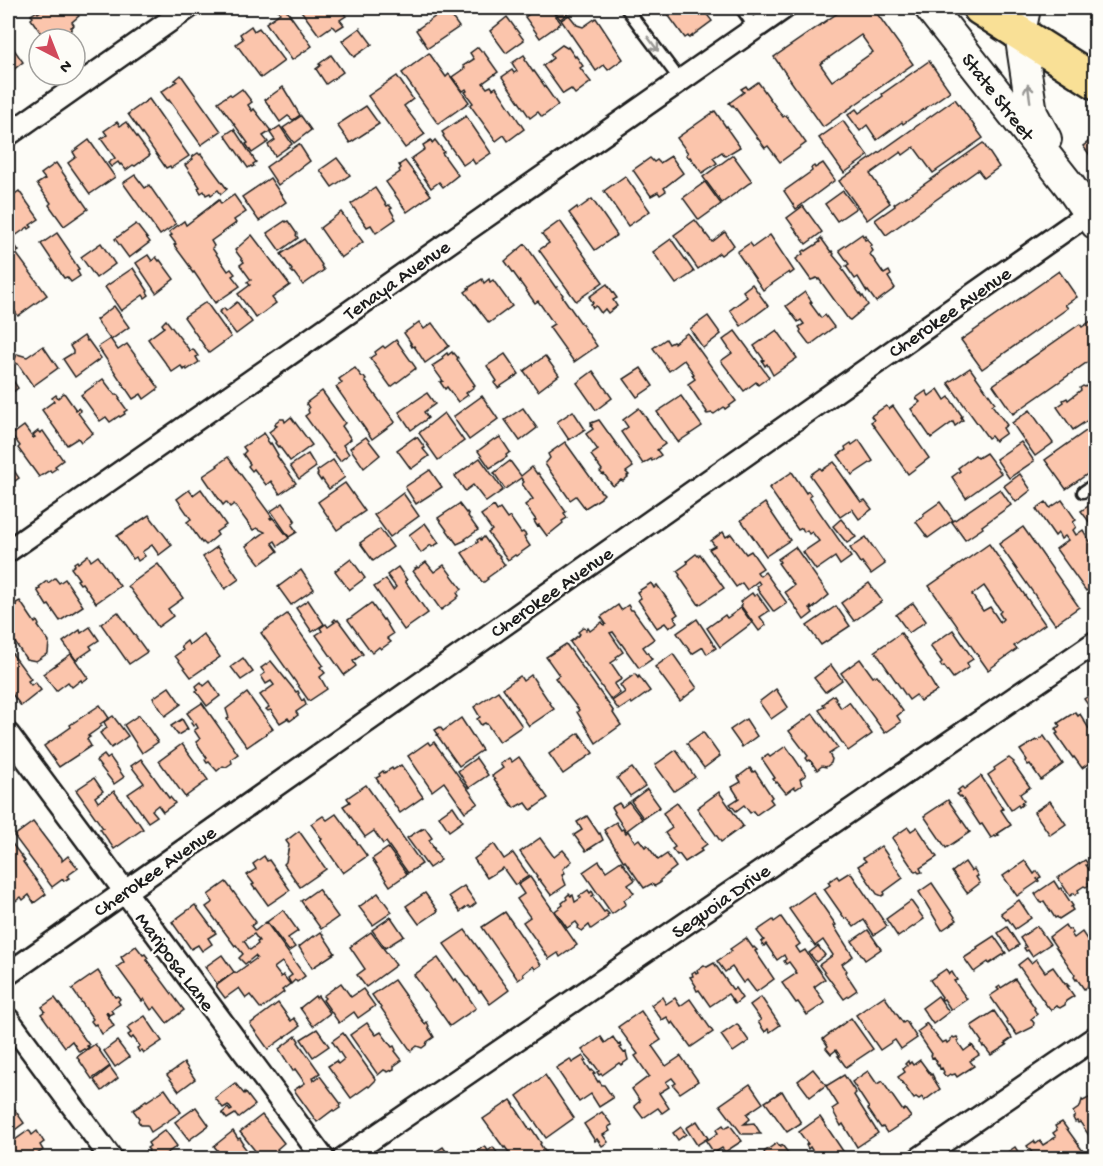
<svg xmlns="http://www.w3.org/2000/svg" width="1103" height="1166" font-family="'Gochi Hand',sans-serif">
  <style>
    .building { fill: #fbc5ac; stroke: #1c1c1c; stroke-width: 1.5; fill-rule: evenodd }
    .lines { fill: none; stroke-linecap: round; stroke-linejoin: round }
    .lane-casing { stroke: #1c1c1c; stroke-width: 15 }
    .street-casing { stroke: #1c1c1c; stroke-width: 26 }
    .secondary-casing { stroke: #1c1c1c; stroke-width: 34 }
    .primary-casing { stroke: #1c1c1c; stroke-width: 38 }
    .lane { stroke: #fdfcf7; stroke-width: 10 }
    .street { stroke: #fdfcf7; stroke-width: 21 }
    .secondary { stroke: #fdfcf7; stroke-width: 30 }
    .primary { stroke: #f9e096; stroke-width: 33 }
    .oneway { stroke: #989794 }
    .labels { text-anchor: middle; stroke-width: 4.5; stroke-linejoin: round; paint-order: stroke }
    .street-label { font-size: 20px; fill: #1c1c1c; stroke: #fdfcf7 }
  </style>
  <rect width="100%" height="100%" fill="#fdfcf7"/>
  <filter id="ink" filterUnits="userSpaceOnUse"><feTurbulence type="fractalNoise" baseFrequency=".0167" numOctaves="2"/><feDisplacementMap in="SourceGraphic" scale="12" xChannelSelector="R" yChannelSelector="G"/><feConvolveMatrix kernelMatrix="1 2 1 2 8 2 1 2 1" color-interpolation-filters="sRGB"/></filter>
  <g filter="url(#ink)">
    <g class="building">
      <path d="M44,8H72L79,16L72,22L74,25L71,27V30L66,33H63L54,39H45L31,19L33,17L31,15L37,11L38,13L45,8Z"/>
      <path d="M280,8H285L312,46L292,60L266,23L280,13L277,9Z"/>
      <path d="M299,8H340L346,16L340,20L344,25L336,30L332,26L319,35Z"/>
      <path d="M538,8H550L561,23L540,38L525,17Z"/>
      <path d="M552,8H571L573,10L560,19Z"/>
      <path d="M663,8H702L712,21L689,38L688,36L685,38Z"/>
      <path d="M845,8H873L913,64L823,127L774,57ZM861,35L873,52L832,81L820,64Z"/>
      <path d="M1078,8H1096V18L1081,8Z"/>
      <path d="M446,9L459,27L428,48L416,30Z"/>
      <path d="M569,15L577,25L583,27L596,18L623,59L608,70L604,65L596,71L561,20Z"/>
      <path d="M507,17L524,40L506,53L490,31Z"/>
      <path d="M251,26L254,31L259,28L284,61L261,78L236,44L243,39L240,34Z"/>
      <path d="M360,28L372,44L354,57L342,41Z"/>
      <path d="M8,41L23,62L8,74Z"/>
      <path d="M562,45L567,48L568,47L575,57L576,56L583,66L580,68L591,82L575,94L571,89L563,94L543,66L553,58L550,54Z"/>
      <path d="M478,47L482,52L483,51L498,72L483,83L487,88L491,86L493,89L496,87L524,129L508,141L504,135L496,141L470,105L473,103L465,92L467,91L466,89L463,91L452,77L465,68L463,66L474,59L470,53Z"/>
      <path d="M429,53L446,77L449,74L469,102L438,124L402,73Z"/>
      <path d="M331,55L343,72L326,84L316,69L321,65L319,64Z"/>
      <path d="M524,55L526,58L525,60L533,72L534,71L558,105L542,117L538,112L530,118L502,77L512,70L514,73L517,71L512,63Z"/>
      <path d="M929,61L950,91L903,124L902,122L877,140L867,125L860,131L848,115L856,109L859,113L883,96L882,94Z"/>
      <path d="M181,75L221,131L201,145L169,100L168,101L161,92L177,81L175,80Z"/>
      <path d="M397,76L413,99L404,106L425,134L405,148L368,96Z"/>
      <path d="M758,82L783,117L786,115L806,143L780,162L768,146L765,148L733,105L732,106L729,103L744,92L741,89L746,86L748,89Z"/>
      <path d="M283,87L300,115L293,120L288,116L280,122L265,100Z"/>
      <path d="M242,89L252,102L248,105L252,111L254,109L271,131L263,136L268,142L252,153L246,144L248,143L218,102L230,94L232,96Z"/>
      <path d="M149,99L189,156L171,168L170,166L166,168L128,114Z"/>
      <path d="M955,99L983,138L933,173L914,147L903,155L901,152L870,174L890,203L867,220L839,181Z"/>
      <path d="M366,106L379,124L350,143L337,125Z"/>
      <path d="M715,111L726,127L727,126L729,129L728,130L740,147L725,156L722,152L713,158L717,163L702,173L690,157L689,158L686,155L688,153L677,138Z"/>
      <path d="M301,116L311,130L294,143L283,128Z"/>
      <path d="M466,116L491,153L475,164L472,159L463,165L443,136L444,135L442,132Z"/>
      <path d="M843,121L868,156L844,173L819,138Z"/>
      <path d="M117,122L120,126L126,122L150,155L135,166L133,165L126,170L121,164L120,165L118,162L111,167L108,163L115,158L101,139L107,135L104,131Z"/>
      <path d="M280,126L292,144L275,156L268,145L275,140L270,133Z"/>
      <path d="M234,129L256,162L253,164L254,166L252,167L251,166L248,168L225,135Z"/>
      <path d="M1096,136V162H1095L1083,146Z"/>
      <path d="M89,140L115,177L90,194L68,163L76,157L73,152Z"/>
      <path d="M431,140L432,143L435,140L444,152L442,153L458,175L443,187L439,182L431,188L411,159L425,149L423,145Z"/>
      <path d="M983,143L999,167L984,178L978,170L886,235L875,220L895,206L894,204L906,196V197Z"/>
      <path d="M299,144L310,161L278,185L266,167Z"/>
      <path d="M198,153L200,155L201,154L227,189L221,194L218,190L211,195L210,193L206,195L204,191L201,193L198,188L200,187L185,165L193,159L192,157Z"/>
      <path d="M733,155L752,181L722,203L703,177Z"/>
      <path d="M671,156L683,173L664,188L666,191L660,195L658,192L651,196L633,170L650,158L654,162L657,160L660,163Z"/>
      <path d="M337,158L350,175L332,187L320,170Z"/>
      <path d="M405,161L431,195L407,212L386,182L400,172L399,170L401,168L399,165Z"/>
      <path d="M56,163L88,209L64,226L49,205L51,203L37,184L45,179L41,174Z"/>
      <path d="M823,163L835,180L796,209L784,191L812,171L811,168L814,166L815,168Z"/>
      <path d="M135,175L145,188L149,185L176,224L160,235L123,183Z"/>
      <path d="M625,176L650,211L628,226L604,191Z"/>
      <path d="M270,178L286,202L259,221L242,197Z"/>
      <path d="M705,182L721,204L699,220L683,198Z"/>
      <path d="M375,188L387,206L389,205L392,208L390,209L396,219L376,233L371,225L367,227L351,204Z"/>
      <path d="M19,191L39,219L30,225L32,227L29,229L28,227L15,236L8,225V199Z"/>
      <path d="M843,191L856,208L837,221L825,204Z"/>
      <path d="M234,195L246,212L234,220L236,223L211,241L214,246L212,248L228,271L231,269L235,274L232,276L240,286L215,303L194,272L193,273L190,269L191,268L174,245L176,244L170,236L172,235L169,232L184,221L186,225L219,200L221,204Z"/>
      <path d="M592,199L617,235L595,250L569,213L577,207L578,209Z"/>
      <path d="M803,206L822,232L806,244L787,218Z"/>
      <path d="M341,212L363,242L341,258L320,228Z"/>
      <path d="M695,220L712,242L725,232L734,245L721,255L719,253L698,269L674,235Z"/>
      <path d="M285,221L286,222L288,221L297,234L296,235L298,238L280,251L267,233Z"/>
      <path d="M560,221L603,282L576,301L539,250L549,243L542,234Z"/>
      <path d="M136,224L150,242L129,258L115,239Z"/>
      <path d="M57,233L70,252L69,254L79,269L77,271L80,276L71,282L67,277L64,278L41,244Z"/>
      <path d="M862,234L863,236L865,235L866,237L864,238L865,240L867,239L872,245L870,246L873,251L870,254L884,274L889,271L891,275L888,277L895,288L876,302L868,291L867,292L858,277L855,279L846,266L849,264L839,250Z"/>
      <path d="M8,235L19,251L16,253L47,295L18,316L8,301Z"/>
      <path d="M252,235L290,285L272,298L276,303L256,318L238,294L250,285L247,282L251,280L240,265L244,262L235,250Z"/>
      <path d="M770,235L794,271L790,274L789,272L763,290L737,252L750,243L753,247Z"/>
      <path d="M821,238L831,252L832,251L834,254L833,255L843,267L842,269L862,297L863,296L868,305L850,320L848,319L819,279L818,280L817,278L811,280L796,259L803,254L802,252L805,250L806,251L820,242L819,240Z"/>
      <path d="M304,239L322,265L321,266L324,270L303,285L294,273H293L291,271L292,270L281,254Z"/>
      <path d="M671,239L694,272L676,284L653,252Z"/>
      <path d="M101,243L115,264L96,278L81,257Z"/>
      <path d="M525,244L556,288L557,287L563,295L562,296L597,346L574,362L549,327L554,324L538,301L535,303L505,261Z"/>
      <path d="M148,255L152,261L156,257L159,261L160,260L174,279L156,293L136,263Z"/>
      <path d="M133,268L148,291L147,292L149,295L145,298L143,295L121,311L105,287Z"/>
      <path d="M1059,271L1077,297L1065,305L1068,308L982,369L961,340Z"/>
      <path d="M482,279L484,283L489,279L490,282L493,280L512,306L489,323L465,292L469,289L468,288Z"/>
      <path d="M607,284L617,298L613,300L617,306L608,313L605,309L601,313L596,306L593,308L591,304L593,303L589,297Z"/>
      <path d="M752,284L768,306L741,326L730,310L747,297L743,291Z"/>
      <path d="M805,292L812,302L810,303L821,318L825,315L834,327L810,345L800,332L801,330L799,327L804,324L801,320L798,322L786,306Z"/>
      <path d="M206,302L231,337L209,353L184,317Z"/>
      <path d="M237,302L252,322L236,334L219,312L224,308L226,311Z"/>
      <path d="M114,306L129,327L111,340L118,350L127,344L159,388L144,399L141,394L133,399L98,347L110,339L96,320Z"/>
      <path d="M708,316L721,334L703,348L690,329Z"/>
      <path d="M1094,319L1096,322V356L1013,414L993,385L1080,324L1082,327Z"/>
      <path d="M166,320L190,351L193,349L198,356L196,357L199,362L187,370L186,368L184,370L181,366L172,372L148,339L164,327L162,324Z"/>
      <path d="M419,322L424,329L432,323L449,346L425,363L414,346L412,347L410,343H411L404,333Z"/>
      <path d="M777,330L797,358L773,375L767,364L765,366L762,361L764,360L754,346Z"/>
      <path d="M735,331L769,377L758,385L756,382L744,391L721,361L732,353L723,340Z"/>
      <path d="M687,333L736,401L725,409L724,407L714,414L712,413L707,414L706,413L707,412L688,384L695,379L692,375L694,374L684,360L669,371L653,348L666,339L669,344L673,342L674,343Z"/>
      <path d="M84,336L87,341L88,340L101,358L75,377L63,359L73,353V351L70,346Z"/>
      <path d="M396,340L416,368L391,387L370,358L376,354L375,352L383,346L385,348Z"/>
      <path d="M43,346L58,368L33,386L18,364L14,362L17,354L27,357Z"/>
      <path d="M452,352L453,354L454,353L458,358L457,359L475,385L473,386L474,387L466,393L468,395L458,402L447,387L445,389L440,382L443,381L432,366L443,359L442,357L447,353L448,355Z"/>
      <path d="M505,354L519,374L498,388L494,383L497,381L487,366Z"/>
      <path d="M545,356L559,375L538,391L524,371Z"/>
      <path d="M355,368L362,377H364L366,380L365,381L395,422L372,439L336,387L342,383L339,379Z"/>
      <path d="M641,368L653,386L637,397L624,379Z"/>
      <path d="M970,368L995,403L992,405L1007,425L1003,428L1006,433L995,441L991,436L988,438L948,383Z"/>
      <path d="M593,371L612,398L596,410L577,383Z"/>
      <path d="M8,373L18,388L8,396Z"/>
      <path d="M103,379L115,395L117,394L120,398L119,399L127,410L124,412L125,414L120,417L119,416L110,422L106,417L100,421L81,395Z"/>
      <path d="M1096,380V415L1073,430L1057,407L1064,402L1063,400L1067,398L1068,400L1081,390L1080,388L1083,386L1085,387Z"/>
      <path d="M938,389L945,400L949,397L962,416L961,417L963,420L955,426L953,422L931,438L911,409L920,402L916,398L926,391L929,396Z"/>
      <path d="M322,391L345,423L342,426L351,439L343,445L349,454L340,461L333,452L332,453L305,416L309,413L308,410L309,408L306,403Z"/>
      <path d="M64,393L76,410L78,408L81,411L78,413L93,433L81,442L78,438L67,445L42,410L54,401L52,398L56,395L58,398Z"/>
      <path d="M427,393L435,404L424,412L428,418L411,430L399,412Z"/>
      <path d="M482,396L498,419L469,440L453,417Z"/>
      <path d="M681,396L702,426L678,442L657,412Z"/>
      <path d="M886,406L889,409L893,406L929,458L908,474L871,422L874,420L871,416Z"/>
      <path d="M523,408L537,428L520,441L505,420Z"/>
      <path d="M639,408L665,444L657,450L661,455L652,461L651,459L643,464L621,432L628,427L623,420Z"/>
      <path d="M1030,410L1053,443L1035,456L1012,423Z"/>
      <path d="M573,411L585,429L569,440L557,422Z"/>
      <path d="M444,413L464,441L438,460L419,433Z"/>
      <path d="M291,417L312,445L290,461L279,446L278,447L275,443L276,442L269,432L277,426L275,425L276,422L280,419H284L285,422Z"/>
      <path d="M599,420L633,467L626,472L629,475L627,476L628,477L623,481L621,480L613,486L604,474L603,475L600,472L602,470L591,455L598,450L586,434L593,429L591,426L592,425L591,423Z"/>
      <path d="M1096,424V468L1066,489L1045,460Z"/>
      <path d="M24,426L33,438L35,437L33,435L38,431L40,433L43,431L63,460L55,466L57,468L51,472L50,470L39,477L18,448L20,446L12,435Z"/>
      <path d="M264,433L268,439L267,440L270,444L271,443L278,455L277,456L296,483L280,494L271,481L266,485L254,469L252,471L248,466L250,464L243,454L246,451L243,447Z"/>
      <path d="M366,437L380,455L364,468L350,448Z"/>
      <path d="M415,437V438L417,437L425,448L423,449L429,456L411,469L397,450Z"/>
      <path d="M500,437L510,452L506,455L507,457L490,468L478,451L494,439L495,440Z"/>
      <path d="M859,440L873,461L852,475L838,455L846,450L845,447L851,443L852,445Z"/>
      <path d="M565,442L601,492H602L604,494L601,497V498L585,508L576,496L570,500L545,464L550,458L548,454Z"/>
      <path d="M1021,442L1034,461L1009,478L996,459Z"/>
      <path d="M986,453L1001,473L966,498L952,477L960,471L958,468L975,455L978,458Z"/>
      <path d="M308,454L316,467L299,479L290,466Z"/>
      <path d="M228,457L272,517L270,518L271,519L273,518L289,538L278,546L275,541L272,543L278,551L260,564L246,546L265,532L257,528L253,530L234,504L230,507L226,502L223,505L203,476L218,466L217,465Z"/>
      <path d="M480,458L503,490L486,502L473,485L465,491L455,476Z"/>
      <path d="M333,460L345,477L329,489L322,479L321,481L317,475L318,474L317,471Z"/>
      <path d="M510,461L521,476L532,467L537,474L538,473L566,512L564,513L567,518L562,521L563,523L547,536L539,525L537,526L534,521L536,520L525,505L533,499L522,484L524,482L521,478L505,489L494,473Z"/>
      <path d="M8,462L19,478L11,484L15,490L8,495Z"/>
      <path d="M834,462L838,467L837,468L861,502L865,500L872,509L859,519L852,509L840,517L810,475L820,468L822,470Z"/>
      <path d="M430,470L442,487L416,504L405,487Z"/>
      <path d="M792,472L806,493L808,491L811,495L809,497L851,557L840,565L835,557L816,570L803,552L819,541L812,532L809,534L807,530L804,532L802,528L798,530L769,488Z"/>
      <path d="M1020,474L1031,490L1016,502L1004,486Z"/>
      <path d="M345,483L365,511L337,530L318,502Z"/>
      <path d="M201,489L226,525L216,532L218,535L206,545L203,542L202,543L187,522L191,519L177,499L189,490L193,495Z"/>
      <path d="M1000,489L1011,505L982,526L983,528L965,540L952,522Z"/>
      <path d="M403,493L419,516L390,537L374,515Z"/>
      <path d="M1062,500L1076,520L1073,522L1076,527L1073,530L1076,535L1083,530L1092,545L1094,544L1096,546V584L1086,591L1056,549L1068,540L1065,536L1061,539L1058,533L1055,536L1036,509L1046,502L1050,508Z"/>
      <path d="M1096,501V531L1081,511Z"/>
      <path d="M940,502L953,520L928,538L916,522L924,516L923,514Z"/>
      <path d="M283,503L295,520H294L295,522L292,525L297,532L289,537L271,511Z"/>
      <path d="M765,503L790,540L766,556L741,520Z"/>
      <path d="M459,504L466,513L467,512L469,515L468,516L478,530L465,539L466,540L457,544L438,518Z"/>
      <path d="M494,506L497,511L500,509L507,519L510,517L521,533L523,532L526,535L524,537L530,546L516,556L515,555L508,560L488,533L492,530L481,515Z"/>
      <path d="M149,515L172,545L159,555L152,545L142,552L145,556L138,561L136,557L133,559L117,536Z"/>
      <path d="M841,519L856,537L847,543L833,526Z"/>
      <path d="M425,523L439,543L432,547L431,545L421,553L409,535Z"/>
      <path d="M1023,527L1079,607L1055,624L999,544Z"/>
      <path d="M380,529L393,547L373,561L360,543Z"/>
      <path d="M723,532L726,537L731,534L746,554L751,551L763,568L757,572L760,576L765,572L787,603L774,612L757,589L758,588L757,586L760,584L758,581L747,590L742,583L736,587L709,549L715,546L711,541Z"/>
      <path d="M484,537L496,554H498L500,556L499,557L505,565L487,578L488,579L484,582H482L462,553L478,542L477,540L480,538L481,540Z"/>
      <path d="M866,537L885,564L871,574L862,562L860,563L850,548Z"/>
      <path d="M989,544L1045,624L1014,646L1017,649L988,670L929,586ZM984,586L1001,611L999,613L1003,619L1000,622L990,607L983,611L972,595Z"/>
      <path d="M217,547L239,579L225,589L203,557Z"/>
      <path d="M795,547L829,595L812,609L811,607L810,608L813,613L804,620L785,592L794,585L778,563L780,562L778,559Z"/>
      <path d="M696,554L698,556L700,554L724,588L699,605L679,576L680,575L677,571L688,563L687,561Z"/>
      <path d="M88,555L91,561L98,556L120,586L96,603L82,583L80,584L77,580L79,579L71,568L75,565L74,563L77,561L78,563Z"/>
      <path d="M351,559L365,578L349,590L335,571Z"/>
      <path d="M426,562L434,572L444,565L462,589L457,593L459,596L456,599L441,610L413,571L416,569L415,568L417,567L418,568Z"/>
      <path d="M158,564L183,598L168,609L173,616L158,627L128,586Z"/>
      <path d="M398,567L407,580L405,581L428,613L404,630L374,587L386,579L393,590L396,587L387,575Z"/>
      <path d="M301,570L314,589L291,605L278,587Z"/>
      <path d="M55,578L59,583L65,579L83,606L60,621L49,605L47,606L37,590L40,589L39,587L47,581L48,583Z"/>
      <path d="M651,583L654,588L657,585L678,614L674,617L677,622L669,628L665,623L657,628L638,600L641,598L637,592Z"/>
      <path d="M869,583L882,601L854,621L841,603Z"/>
      <path d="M752,593L754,596L757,594L769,611L760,617L766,625L759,631L741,606L742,605L740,602Z"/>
      <path d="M308,600L324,624L312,632L296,608Z"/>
      <path d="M20,601L35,623L37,621L39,625L38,626L49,642L48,653L36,661L26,659L8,632V619L13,615L9,610L17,605L16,603Z"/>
      <path d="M371,603L383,620L384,619L393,634L387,638L391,642L381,649L379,647L372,653L348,620Z"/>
      <path d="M913,603L926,621L909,633L896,615Z"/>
      <path d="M618,605L621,610L628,605L631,610H633L654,639L643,647L652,659L639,668L613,632L610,633L623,652L616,657L617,659L611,663L622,679L614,684L620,693L611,700L570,642L580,634L578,632L584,627L586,630L588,628L590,631L602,622L604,625L606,624L601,617Z"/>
      <path d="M836,606L850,626L821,645L807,626Z"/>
      <path d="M741,608L752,623L720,647L707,628L725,615L727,618Z"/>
      <path d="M118,612L147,652L129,664L101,624Z"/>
      <path d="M287,614L323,665L320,667L325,673L320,677L327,689L309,701L261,633Z"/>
      <path d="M335,619L337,621L338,620L363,654L353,661L356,666L344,675L316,635L322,631L320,628L326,624L328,627L335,622L333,621Z"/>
      <path d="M697,619L716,648L707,654L703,647L692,654L677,633Z"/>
      <path d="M90,627L99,640L90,646L92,649L76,660L63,642L80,630L81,633Z"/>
      <path d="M953,630L973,659L967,663L969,667L953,678L944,666L942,667L940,664L942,662L930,646Z"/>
      <path d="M901,633L924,668L923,669L925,671L937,691L920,701L916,695L909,700L875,651Z"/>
      <path d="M203,634L220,657L191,677L175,656L183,650L181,646L187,641L189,645Z"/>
      <path d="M566,644L614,712L613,713L621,725L596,743L577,712L579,710L555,678L559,675L546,657Z"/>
      <path d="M8,648L31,679L28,681L31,685L35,682L41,690L21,706L9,690L8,692Z"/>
      <path d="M71,654L88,678L82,682L81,680L72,687L68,682L56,691L43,674Z"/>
      <path d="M673,654L697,688L680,701L655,667Z"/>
      <path d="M243,658L253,672L241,680L231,667Z"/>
      <path d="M860,659L873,677L877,675L903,711L897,716L901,722L885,733L841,673Z"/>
      <path d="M271,661L296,692L298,691L299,693L298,694L302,701L304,699L306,705L296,712L298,715L290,721L288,718L280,723L271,710L268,711L266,709L269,707L260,695L274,685L271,681L266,684L261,676L265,673L261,668Z"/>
      <path d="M831,665L842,680L825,692L814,678Z"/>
      <path d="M635,674L638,678L639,676L650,691L632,704L631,702L619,710L612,701L625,692L620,685Z"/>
      <path d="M531,675L554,709L529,726L503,688L520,676L523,681Z"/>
      <path d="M210,681L220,696L207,706L196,691L198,690L196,686L201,682L204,686Z"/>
      <path d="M169,687L181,704L165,716L153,698Z"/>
      <path d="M776,689L788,707L771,719L759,702Z"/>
      <path d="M498,691L522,726L499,742L487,724H486L485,723L481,725L477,719L480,717L474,707Z"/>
      <path d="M1096,691V717L1084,699Z"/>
      <path d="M247,693L273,729L247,747L227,719L229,718L226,709Z"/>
      <path d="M834,695L836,698L835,699L841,708L849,702L872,734L848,751L819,710L825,706L823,704L827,701V700Z"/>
      <path d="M202,703L238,754L231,759L232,763L226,767L223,766L217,771L209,762L207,763L205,760L207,758L196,742L200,739L194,730L198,728L196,724L193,726L191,723L193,721L187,713Z"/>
      <path d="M100,705L109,718L100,724L102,726L88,736L90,737L87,739L91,746L59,767L44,746L71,727L70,725Z"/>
      <path d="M1075,712L1078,716L1080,714L1096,740V759L1082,768L1074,757L1073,758L1056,734L1058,733L1055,729L1060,726L1058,723Z"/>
      <path d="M813,714L838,748L829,754L832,759L831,763L826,767L822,766L817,770L810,760L808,761L806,758L808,756L789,731Z"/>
      <path d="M139,715L158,742L142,753L124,725Z"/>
      <path d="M113,716L128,736L111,748L100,733L107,728L104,722Z"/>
      <path d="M461,718L482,750L459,766L437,735L438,734L435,730L440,727L443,731Z"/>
      <path d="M182,719L188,729L178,735L171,726Z"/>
      <path d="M746,719L757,736L742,747L730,730Z"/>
      <path d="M703,732L720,756L704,768L691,750L687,743Z"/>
      <path d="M579,733L593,753L563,774L549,754Z"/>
      <path d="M1044,736L1063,764L1041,780L1030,764L1028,765L1025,761L1027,760L1020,750L1036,740L1037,741Z"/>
      <path d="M428,742L430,745L434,742L478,803L465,812L444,782L432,791L408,756Z"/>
      <path d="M182,744L208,780L185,797L159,761Z"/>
      <path d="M786,746L806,775L800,779L802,785L796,789L794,787L786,793L777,782L776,783L773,779L775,778L762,759L768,755L770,757Z"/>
      <path d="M676,750L695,777L674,791L655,765Z"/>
      <path d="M104,755L107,759L110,757L124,777L114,784L96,761Z"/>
      <path d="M519,757L548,798L531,810L526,803L522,805L521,804L514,808L492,776L503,768L500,764L509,758L512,762Z"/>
      <path d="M476,758L488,775L469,788L458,771Z"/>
      <path d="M1009,758L1014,762L1013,763L1030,787L1020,794L1024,801L1021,803L1023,804L1019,807L1018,805L1011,810L988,775L995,770L994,768Z"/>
      <path d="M141,759L169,798L170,797L175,803L163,812L158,805L152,810L157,816L148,822L128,794L144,783L131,766Z"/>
      <path d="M401,765L423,797L400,813L376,778L380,776L379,774L383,771L384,773L392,768L393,770Z"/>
      <path d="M632,768L645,786L630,796L617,778Z"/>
      <path d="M750,768L753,772L755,771L772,797L770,799L773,803L756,815L753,811L750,813L744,805L736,811L730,804L739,798L732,787L741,782L738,777Z"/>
      <path d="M981,776L1003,809L1001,810L1011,825L997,834L999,835L996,837L995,836L991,838L982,824L980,825L961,796L960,797L957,794L960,792L958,790L962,787L964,789Z"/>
      <path d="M94,778L103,791L95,797L98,802L114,791L136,821L137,820L143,829L114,849L100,829L103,828L76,790Z"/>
      <path d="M366,785L422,864L408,873L386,842L383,844L374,831L365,837L343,806L350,802L347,798Z"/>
      <path d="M647,789L660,807L643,818L631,801Z"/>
      <path d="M719,792L743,826L721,842L697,808Z"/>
      <path d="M948,800L970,832L946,848L924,816Z"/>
      <path d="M1050,801L1066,824L1050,835L1034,812Z"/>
      <path d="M629,802L642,819L626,831L614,813L615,812L612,807L619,803L622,807Z"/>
      <path d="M677,803L707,844L700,849L702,851L685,862L679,854L677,855L672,849L675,847L665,833L672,828L663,813Z"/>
      <path d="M453,806L463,821L449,831L439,816Z"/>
      <path d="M336,814L367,856L343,873L320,840L322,839L311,824L323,816L327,820Z"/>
      <path d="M587,816L599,834L600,833L603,840L586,851L574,835L582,830L577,822Z"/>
      <path d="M33,822L58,855L59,854L62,858V861L68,856L78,868L67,876L69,878L64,881L63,879L52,887L14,836Z"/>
      <path d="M616,822L621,830L623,829L626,833L628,831L635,842L639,839L645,847L647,845L658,860L667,854L676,867L667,874H668L660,880V883L655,886L651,884L644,888L625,861L624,862L604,830Z"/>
      <path d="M908,827L911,831L917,827L937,857L920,868L922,872L919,873L917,871L915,872L892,838Z"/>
      <path d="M425,828L432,838L429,840L434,848H433L441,860L429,868L407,838L421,829V830Z"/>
      <path d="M299,831L326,869L300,887L284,864L286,862L289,845L286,841Z"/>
      <path d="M540,838L554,857L563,850L572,861L563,869L565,873L562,875L566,885L551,895L539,879L538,880L536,877L537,876L520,852Z"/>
      <path d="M10,841L25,861L23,862L46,894L34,903L29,895L23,900L21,897L13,903L8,894V871L9,870L8,868V843Z"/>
      <path d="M494,844L504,859L513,853L529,876L515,885L503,868L487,878L474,859Z"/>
      <path d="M881,846L903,878L884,892L885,894L882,896L877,894L858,866L866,861L863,858Z"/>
      <path d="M1096,847V863L1088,852Z"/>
      <path d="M388,848L407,874L390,886L372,859Z"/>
      <path d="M264,856L267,861L269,860L290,890L268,905L256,888L255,889L252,885L254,884L247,875L256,869L253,864Z"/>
      <path d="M1085,860L1088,864L1086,865L1096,878L1088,883L1089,885L1086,887L1084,886L1078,890L1079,892L1075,895L1074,893L1070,896L1058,878Z"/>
      <path d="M599,861L606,871L621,861L635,880L628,885L634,893L624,900L626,904L612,914L583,872Z"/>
      <path d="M1025,861L1034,874L1037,871L1041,877L1037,879L1039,881L1017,896L1003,876Z"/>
      <path d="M965,862L971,871L974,869L978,876L976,877L980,883L967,893L952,872Z"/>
      <path d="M850,872L887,926L874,935L864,920L854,927L847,918L845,919L824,889L830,885L828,882L837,876L839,879Z"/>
      <path d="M530,877L577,945L560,957L558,953L549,959L523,922L530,917L517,899L524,894L518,885Z"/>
      <path d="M1054,881L1059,889L1061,888L1073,906L1071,907L1073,910L1059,919L1057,917L1055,918L1044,901L1041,903L1035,894Z"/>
      <path d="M226,882L256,922L251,926L255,931L266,922L305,976L297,982L295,980L291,984L288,978L292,975L282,962L274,968L281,977L283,975L290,984L282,990L284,992L261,1009L250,995L246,998L239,988L225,998L216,986L235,972L236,973L257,958L255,956L245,964L239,958L243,954L236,945L235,946L206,907L213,902L208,895ZM254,934L259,941L257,942L258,944L250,950L244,941Z"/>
      <path d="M932,883L957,920L942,930L919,892Z"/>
      <path d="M464,886L476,903L470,908L468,906L460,912L449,896Z"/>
      <path d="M1096,887V904L1088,893Z"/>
      <path d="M318,889L338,917L321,929L301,901Z"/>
      <path d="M588,890L590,893L592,891L594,895L592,896L604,912L606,911L609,914L607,915L608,917L591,929L589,925L582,931L577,928L579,926L576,922L567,928L555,911L563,905L562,903L567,899L566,897L569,894L571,896L573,895L575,902L581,898L579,896Z"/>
      <path d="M813,892L836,925L834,926L853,956L842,964L847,971L845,972L857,990L844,999L819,965L833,955L823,940L815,946L789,909Z"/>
      <path d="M378,893L392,912L373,925L359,907Z"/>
      <path d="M425,893L438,911L419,924L406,906Z"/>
      <path d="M1019,900L1031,918L1015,929L1008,919L1006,920L1001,913Z"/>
      <path d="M911,901L924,919L898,937L886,919Z"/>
      <path d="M195,905L216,933L208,938L212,944L202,951L198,945L191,949L172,922Z"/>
      <path d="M283,910L298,931L288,938L295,947L289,951L267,922Z"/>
      <path d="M505,912L541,965L535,969L533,966L523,974L524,976L518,980L482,927Z"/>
      <path d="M391,917L404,936L385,948L372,930Z"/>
      <path d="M781,917L800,944L796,947L800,953L805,950L825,979L814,987L825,1003L807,1015L798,1002L796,1003L782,983L797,973L789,962L786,964L784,961L786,959L784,955L777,960L766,944L764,946L761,942L764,940L757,931L773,920L774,922Z"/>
      <path d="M1065,925L1068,930L1070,929L1073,933L1071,934L1074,938L1082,932L1096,953V984L1094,985L1093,984L1084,989L1077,979L1076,980L1074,977L1075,975L1049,937Z"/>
      <path d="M1037,926L1050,944L1032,956L1028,950L1026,951L1024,948L1026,947L1020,938Z"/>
      <path d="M1007,927L1019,945L1010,951L998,933Z"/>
      <path d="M465,930L509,990L490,1004L481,991L479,992L444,944Z"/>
      <path d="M868,930L881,949L865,960L852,941Z"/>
      <path d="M321,932L335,953L312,968L299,947L313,936L314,937Z"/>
      <path d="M371,932L396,965L366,987L357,975L365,969L350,947Z"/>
      <path d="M994,936L1006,953L989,964L988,962L974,972L964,958L978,949L977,947Z"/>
      <path d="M746,938L753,948L754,947L757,950L755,951L774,979L756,992L747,980L743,983L732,967L725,972L717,961L732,951L730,949Z"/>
      <path d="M136,946L143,955L145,954L148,958L146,959L184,1010L167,1023L155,1007L151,1010L144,999L142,1001L117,967L124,962L121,957Z"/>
      <path d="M818,946L825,955L816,962L809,953Z"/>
      <path d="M222,955L234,972L217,984L205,967Z"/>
      <path d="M438,958L454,981L456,979L476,1008L450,1026L414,975Z"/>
      <path d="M1027,958L1031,963L1036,959L1045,972L1053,967L1065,984L1066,983L1069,986H1067L1074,996L1066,1001L1065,1005L1060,1008L1056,1006L1051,1010L1048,1006H1047L1018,965Z"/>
      <path d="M714,963L733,990L735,988L742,998L735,1004L728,994L710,1006L699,990L697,991L695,987L696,986L690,977L693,976L692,973L695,971L696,973L698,972L697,970L704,965L707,967Z"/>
      <path d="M946,969L949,974L952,972L957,980L954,981L967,999L951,1010L944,999L942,1000L941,998L942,997L930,980Z"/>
      <path d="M98,971L115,997L118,996L120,999L118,1001L120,1004L111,1010L113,1013L109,1015L107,1012L106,1013L114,1026L102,1034L96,1024L94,1025L91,1021L93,1019L72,989Z"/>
      <path d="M1015,979L1035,1008L1034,1009L1037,1014L1031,1019L1034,1023L1033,1027L1017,1035L1010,1025L1009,1026L1007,1023L1008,1022L990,996L999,990L997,988L1000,986L1001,988Z"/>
      <path d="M394,980L425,1024L427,1022L429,1026L428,1027L434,1037L427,1042L426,1045L422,1048L417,1046L411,1051L372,995Z"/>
      <path d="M341,983L351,997L363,989L375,1006L358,1018L354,1012L339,1023L323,1000L325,998L323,996Z"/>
      <path d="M315,996L316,998L318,996L330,1013L313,1026L300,1008Z"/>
      <path d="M884,996L903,1023L906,1021L917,1038L901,1049L895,1040L880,1050L856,1015Z"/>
      <path d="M938,996L949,1012L933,1024L922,1008Z"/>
      <path d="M662,997L666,1004L675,998L680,1006L690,999L713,1032L691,1047L673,1022L671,1024L667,1017L662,1020L651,1005Z"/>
      <path d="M761,997L780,1025L770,1032L768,1029L765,1032L758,1022L761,1020L750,1005Z"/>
      <path d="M55,998L89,1045L87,1046L89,1047L85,1050L84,1049L79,1052L72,1041L65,1047L41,1014L45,1011L42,1007Z"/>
      <path d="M278,1003L291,1021L294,1018L300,1026L268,1049L250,1024Z"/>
      <path d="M641,1011L661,1040L652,1046L666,1066L681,1056L698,1081L680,1093L673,1085L676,1083L672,1078L666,1082L669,1087L659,1093L669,1108L662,1113L658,1108L643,1118L634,1106L640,1101L632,1089L649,1076L635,1056L638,1054L618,1027Z"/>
      <path d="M994,1011L1012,1038L1005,1043L1007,1045L991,1055L984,1046L983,1047L981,1043L982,1042L971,1026Z"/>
      <path d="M145,1016L162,1041L144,1053L142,1050L139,1052L137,1048L140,1046L133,1037L131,1039L128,1035L131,1033L127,1028Z"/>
      <path d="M851,1018L873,1049L846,1067L838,1056H840L836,1050L831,1054L826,1048L828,1046L823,1039Z"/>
      <path d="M367,1023L376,1035L381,1032L392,1047L394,1046L396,1050L395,1051L402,1060L394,1066V1069L388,1072L384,1070L378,1075L350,1035Z"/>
      <path d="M926,1023L942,1043L946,1041L947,1043L951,1040L950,1039L953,1037L954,1038L957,1037L959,1040L957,1041L964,1051L972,1045L979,1055L970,1061L974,1066L957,1077L955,1074L952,1075L950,1074L947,1076H945L943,1073L944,1072L942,1068L940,1069L939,1065L938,1066L936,1063L937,1062L934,1057L932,1058L931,1055L932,1054L917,1032L925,1026L924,1025Z"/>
      <path d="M737,1024L749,1041L733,1052L721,1035Z"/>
      <path d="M317,1029L329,1046L313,1057L301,1039Z"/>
      <path d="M343,1033L376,1080L369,1087L368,1086L351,1098L328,1066L336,1061L338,1064L344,1059L332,1041Z"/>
      <path d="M296,1036L299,1041L298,1042L320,1073L312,1078L313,1081L320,1076L341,1104L339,1106L340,1108L334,1112L333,1110L317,1122L294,1090L305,1083L295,1069L293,1071L279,1049Z"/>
      <path d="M601,1037L605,1043L613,1037L618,1045L620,1044L622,1047L620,1048L624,1053L626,1052L628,1060L621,1065L619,1063L602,1075L601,1074L599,1075L597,1072L599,1071L593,1063L592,1064L590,1061L591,1060L582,1050Z"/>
      <path d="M117,1041L129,1057L115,1067L104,1051Z"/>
      <path d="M95,1044L110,1066L92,1079L77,1057Z"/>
      <path d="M583,1056L586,1060L584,1061L591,1071L592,1070L595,1073L593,1074L598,1082L599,1081L602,1085H604L613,1098L599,1107L591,1094L579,1102L556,1068L570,1059L572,1063Z"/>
      <path d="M920,1060L931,1075L932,1074L934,1078H933L940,1089L924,1101L922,1097L919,1099L916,1097L914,1099L898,1077L905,1072L903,1069L907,1066L905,1064L908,1061L909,1064L911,1062L913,1065Z"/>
      <path d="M184,1063L195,1079L179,1091L167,1075Z"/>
      <path d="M110,1067L118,1078L102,1091L94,1080Z"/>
      <path d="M813,1069L826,1085L810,1097L798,1081Z"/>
      <path d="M868,1071L877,1084L882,1081L903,1111L905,1109L911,1117L887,1133L883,1127L881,1128L868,1109L869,1108L852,1082Z"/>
      <path d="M545,1075L574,1118L546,1138L517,1096Z"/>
      <path d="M844,1075L856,1093L854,1095L878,1133L857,1147L843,1124L841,1126L832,1109L838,1105L826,1086Z"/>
      <path d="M235,1083L244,1094L245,1092L255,1105L238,1118L235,1114L227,1119L222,1113L228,1108L230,1111L232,1110L228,1105L223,1108L215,1098Z"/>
      <path d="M750,1084L763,1103L747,1114L750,1119L744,1124L754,1123L761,1134H742L720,1105Z"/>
      <path d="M165,1089L181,1112L151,1132L147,1125H141L138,1121L139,1118L133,1110L143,1104L142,1103L146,1100L147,1101Z"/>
      <path d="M782,1091L801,1123L787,1132L765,1102Z"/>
      <path d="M1095,1092L1096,1138L1092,1140L1080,1122L1078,1123L1077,1121L1075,1122L1073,1118L1075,1116L1073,1112L1080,1107L1082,1100L1083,1101L1091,1097L1090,1095Z"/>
      <path d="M511,1100L514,1104H513L530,1130L532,1129L541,1143L540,1144L548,1156L545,1158H513L505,1147L504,1148L483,1119Z"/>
      <path d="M10,1103L24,1123L8,1135V1105Z"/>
      <path d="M196,1107L209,1125L189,1140L175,1122Z"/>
      <path d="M602,1112L612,1125L608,1127L610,1131L603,1135L608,1142L602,1146L597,1139L595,1141L584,1124Z"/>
      <path d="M262,1115L284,1143L277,1149L278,1150L272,1155L270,1153L264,1158H261L240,1132Z"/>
      <path d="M820,1117L845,1154L841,1158H817L810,1147L808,1149L806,1145L808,1144L799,1132Z"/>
      <path d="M697,1121L708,1138L697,1145L686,1128Z"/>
      <path d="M1062,1122L1088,1158H1036L1027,1146L1034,1141L1036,1144L1040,1141L1043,1145L1056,1137L1053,1133L1057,1130L1055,1126Z"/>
      <path d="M723,1125L725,1128L730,1125L742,1141L725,1152L722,1148L714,1153L706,1141L718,1133L716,1130Z"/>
      <path d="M681,1127L686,1134L678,1140L673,1133Z"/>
      <path d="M29,1130L32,1135L37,1131L44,1142L40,1145L43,1150L31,1158H8V1145Z"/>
      <path d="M165,1130L177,1146L160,1158L159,1157L153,1158L148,1151L149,1150L147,1148L150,1146L148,1143Z"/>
      <path d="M233,1131L238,1139L240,1138L243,1143L242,1144L253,1158H218L222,1156L214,1146Z"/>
      <path d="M777,1143L780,1147L782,1145L792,1158H762L766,1156L764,1152Z"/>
      <path d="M485,1146L488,1151L493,1147L501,1158H475L472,1154Z"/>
      <path d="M443,1147L451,1158H426Z"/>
      <path d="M1015,1147L1022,1158H999Z"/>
      <path d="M718,1152L723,1158H707H709L708,1156L713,1153L714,1155Z"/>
    </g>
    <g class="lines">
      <defs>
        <g id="lane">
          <path d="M626,8L680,80"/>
          <path d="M741,8L755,28"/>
          <path d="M1083,492L1096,483"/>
        </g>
        <g id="street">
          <path d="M8,135L188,8"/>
          <path d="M8,551L784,8"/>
          <path d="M8,734L323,1158"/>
          <path d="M8,974L1096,208"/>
          <path d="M8,1019L111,1158"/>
          <path d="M344,1158L1096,642"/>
          <path d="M920,1158L1096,1037"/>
        </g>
        <g id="secondary">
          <path d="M930,8L1069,185L1096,224"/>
          <path d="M1025,8L1020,33L1032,113L1046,139"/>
        </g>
        <path id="primary" d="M980,8L1096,82"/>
      </defs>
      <use href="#lane" class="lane-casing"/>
      <use href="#street" class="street-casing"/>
      <use href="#secondary" class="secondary-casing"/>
      <use href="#primary" class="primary-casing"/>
      <use href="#lane" class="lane"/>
      <use href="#street" class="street"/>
      <use href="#secondary" class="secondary"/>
      <use href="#primary" class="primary"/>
    </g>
    <defs><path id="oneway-shaft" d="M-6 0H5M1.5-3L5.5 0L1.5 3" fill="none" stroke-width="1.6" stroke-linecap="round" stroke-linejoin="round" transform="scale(1.5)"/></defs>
    <g class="oneway">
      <use href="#oneway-shaft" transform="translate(653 44) rotate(54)"/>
      <use href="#oneway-shaft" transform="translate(1029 93) rotate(-98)"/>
    </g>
  </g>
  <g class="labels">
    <g class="street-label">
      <text transform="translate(999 96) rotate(52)" y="7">State Street</text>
      <text transform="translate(396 279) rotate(-35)" y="7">Tenaya Avenue</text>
      <text transform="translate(949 311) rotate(-35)" y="7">Cherokee Avenue</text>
      <text transform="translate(551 591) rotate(-35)" y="7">Cherokee Avenue</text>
      <text transform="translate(154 870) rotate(-35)" y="7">Cherokee Avenue</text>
      <text transform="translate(720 900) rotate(-35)" y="7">Sequoia Drive</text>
      <text transform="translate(176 961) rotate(53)" y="7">Mariposa Lane</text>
    </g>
  </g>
  <rect width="1103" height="1166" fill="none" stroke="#fdfcf7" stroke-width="30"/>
  <rect x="15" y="15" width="1073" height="1136" fill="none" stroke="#1c1c1c" stroke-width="2" filter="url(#ink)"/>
  <g transform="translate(57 57) rotate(138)"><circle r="28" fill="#fdfcf7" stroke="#a3a29f" stroke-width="1.5"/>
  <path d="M0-4.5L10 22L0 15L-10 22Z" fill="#d1495b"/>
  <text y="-9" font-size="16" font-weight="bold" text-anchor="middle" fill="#1c1c1c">N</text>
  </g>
</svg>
